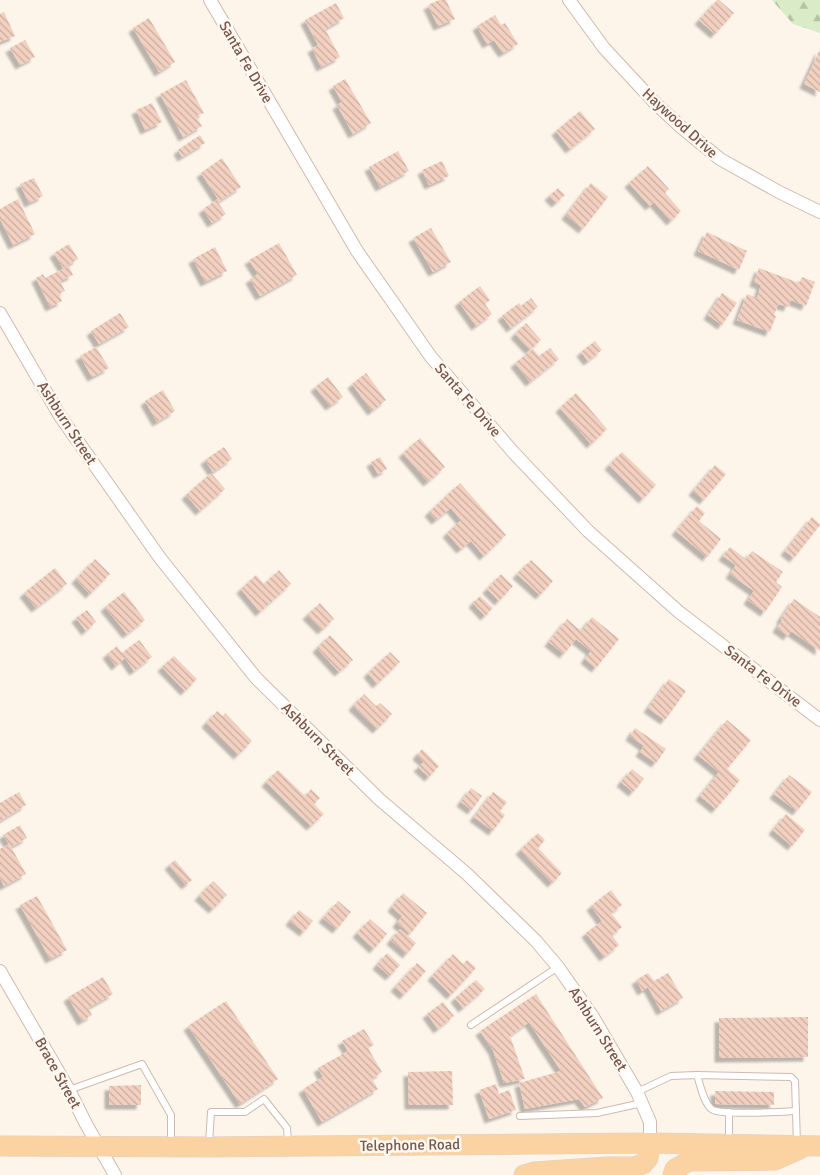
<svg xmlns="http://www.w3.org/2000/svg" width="820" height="1175" font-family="Signika,sans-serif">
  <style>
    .forest { fill: url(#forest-firs) }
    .building { fill: url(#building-back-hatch); filter: url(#shadow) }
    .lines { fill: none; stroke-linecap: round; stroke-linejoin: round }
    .service-casing { stroke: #d0baae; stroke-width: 8 }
    .minor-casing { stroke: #d0baae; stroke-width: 14 }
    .primary-casing { stroke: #d9d0cd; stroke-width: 21 }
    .service { stroke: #fff; stroke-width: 6 }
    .minor { stroke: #fff; stroke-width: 12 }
    .primary { stroke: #fbd3a2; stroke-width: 20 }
    .labels { text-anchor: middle; stroke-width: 5; stroke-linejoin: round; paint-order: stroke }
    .street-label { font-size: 15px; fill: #79584c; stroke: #fff8f1 }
  </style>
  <defs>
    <pattern id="forest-firs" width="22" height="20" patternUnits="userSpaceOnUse" patternTransform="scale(1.25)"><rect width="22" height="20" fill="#d9ecc7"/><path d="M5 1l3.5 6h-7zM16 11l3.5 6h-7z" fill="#b5c2a4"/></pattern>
    <pattern id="building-back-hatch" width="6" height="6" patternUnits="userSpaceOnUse" patternTransform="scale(1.25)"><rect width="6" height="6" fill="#f3d1c1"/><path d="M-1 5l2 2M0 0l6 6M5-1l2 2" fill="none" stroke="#caac9f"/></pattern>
    <filter id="shadow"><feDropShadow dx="-4.5" dy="4.5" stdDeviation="1" flood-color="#0004"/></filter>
  </defs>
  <rect width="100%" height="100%" fill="#fdf4ea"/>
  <path class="forest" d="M772,0H820V33L793,24Z"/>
  <g class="building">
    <path d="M439,0H446L455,19L438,26L428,5Z"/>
    <path d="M717,0H719L734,13L715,34L699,20Z"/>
    <path d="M336,3L344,18L325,29L340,57L321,67L312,48L318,45L305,20Z"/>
    <path d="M4,12L15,36L0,42V14Z"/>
    <path d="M495,15L501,25L505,23L518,44L503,53L494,40L487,44L477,26Z"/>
    <path d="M149,18L175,62L159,72L133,28Z"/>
    <path d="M25,40L35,57L20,65L10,48Z"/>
    <path d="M820,49V92L804,84Z"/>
    <path d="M345,79L371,123L353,134L337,105L342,102L333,86Z"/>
    <path d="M186,80L204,113L196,116L202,126L183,137L160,94Z"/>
    <path d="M152,103L162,122L145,130L136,110Z"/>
    <path d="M580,111L595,129L570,149L556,131Z"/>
    <path d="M200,135L205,143L182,157L178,150Z"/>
    <path d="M398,151L409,171L380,187L369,167Z"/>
    <path d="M222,158L241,187L218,202L226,214L212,223L203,209L218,199L201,173Z"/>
    <path d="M442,161L449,176L429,185L422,170Z"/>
    <path d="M648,166L669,189L665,193L681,211L671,221L654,202L650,206L629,183Z"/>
    <path d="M34,178L43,196L29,203L20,184Z"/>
    <path d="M591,183L608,197L583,229L566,215Z"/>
    <path d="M558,188L565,195L556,203L549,196Z"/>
    <path d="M18,199L35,234L13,245L0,219V209Z"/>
    <path d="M431,228L451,262L433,272L413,238Z"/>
    <path d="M707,232L747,251L739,270L698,251Z"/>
    <path d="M279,243L297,275L260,296L250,279L258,274L249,260Z"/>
    <path d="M69,244L78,259L63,268L54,253Z"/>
    <path d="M215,247L227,271L205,282L193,259Z"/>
    <path d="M69,266L73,275L60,281L65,291L59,294L62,301L50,307L36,278L43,274L45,278Z"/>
    <path d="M759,268L799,283L802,277L815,282L806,306L791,300L788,307L778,304L774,315L776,316L770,332L737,320L747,294L757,298L761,285L754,282Z"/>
    <path d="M480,286L490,300L485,304L492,314L476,326L459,302Z"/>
    <path d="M722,293L737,303L722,325L708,315Z"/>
    <path d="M531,298L538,307L511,328L502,316L519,303L521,306Z"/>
    <path d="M120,313L129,327L99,344L91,331Z"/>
    <path d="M526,323L541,340L530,350L515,334Z"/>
    <path d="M595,341L602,350L588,361L581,352Z"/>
    <path d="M96,347L109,368L92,377L80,356Z"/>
    <path d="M550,348L559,359L530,382L515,363L533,349L539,356Z"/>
    <path d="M366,373L386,400L372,411L352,384Z"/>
    <path d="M328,377L343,397L330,406L315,387Z"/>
    <path d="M163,390L175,411L157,422L145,401Z"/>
    <path d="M576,393L607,429L591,444L560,408Z"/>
    <path d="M420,438L445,467L428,482L403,453Z"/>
    <path d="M224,447L232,459L213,472L205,460Z"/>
    <path d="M622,452L656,485L643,499L609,465Z"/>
    <path d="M380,457L387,469L378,474L371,462Z"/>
    <path d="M715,465L726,474L704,500L693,491Z"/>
    <path d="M211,473L225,489L200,511L186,495Z"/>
    <path d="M460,483L506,535L484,556L471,541L461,549L447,533L461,520L451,508L436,520L429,512Z"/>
    <path d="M697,506L705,513L699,521L721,539L707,557L676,531Z"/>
    <path d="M812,517L820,524V525L794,558L785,551Z"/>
    <path d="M730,547L746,559L752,551L783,572L776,582L782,587L765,612L748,600L754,591L730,574L736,565L723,556Z"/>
    <path d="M95,559L110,574L90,594L76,579Z"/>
    <path d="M531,560L553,581L540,595L517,574Z"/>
    <path d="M55,568L67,584L36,608L24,593Z"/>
    <path d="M279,570L291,584L260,612L241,589L256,575L264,584Z"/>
    <path d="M501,574L513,586L499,601L487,589Z"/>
    <path d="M124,592L145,620L127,634L105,607Z"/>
    <path d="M480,596L493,608L485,616L473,603Z"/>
    <path d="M794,599L820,617V651L791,631L788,636L777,628L782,620L781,618Z"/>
    <path d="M320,603L334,619L322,630L307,615Z"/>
    <path d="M87,610L96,622L86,631L76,618Z"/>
    <path d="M592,617L619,639L596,668L585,659L591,651L576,639L564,654L549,642L567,619L581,631Z"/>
    <path d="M330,635L353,660L339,672L317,648Z"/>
    <path d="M139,640L152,657L134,671L125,658L116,666L107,654L117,646L122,653Z"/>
    <path d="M390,652L400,662L377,684L368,673Z"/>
    <path d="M174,656L197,679L185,691L162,667Z"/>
    <path d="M669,679L686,691L665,720L648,708Z"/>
    <path d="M364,694L376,706L380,703L392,714L377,729L353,706Z"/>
    <path d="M217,711L223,716L225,713L252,741L238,755L206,723Z"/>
    <path d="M727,720L751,740L727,769L740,780L716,809L700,796L719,772L698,755Z"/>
    <path d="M635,728L666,749L656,763L640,752L644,746L630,736Z"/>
    <path d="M422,749L439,766L429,777L418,767L424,762L417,755Z"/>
    <path d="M632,769L644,779L633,792L621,782Z"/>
    <path d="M278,770L305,796L311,789L320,798L314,804L324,814L311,826L266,782Z"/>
    <path d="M789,775L812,792L797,811L774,794Z"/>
    <path d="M471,788L482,796L472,810L461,802Z"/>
    <path d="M19,792L26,805L0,821V803Z"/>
    <path d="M493,792L507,802L500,811L505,815L493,831L474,817Z"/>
    <path d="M786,814L805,830L792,846L773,830Z"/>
    <path d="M20,825L27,838L11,847L26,874L4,886L0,878V849L9,844L3,835Z"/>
    <path d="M538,833L545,840L538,848L562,873L552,883L520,850Z"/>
    <path d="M175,860L192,880L186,885L169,865Z"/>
    <path d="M213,881L227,895L213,909L199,896Z"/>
    <path d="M611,890L622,905L611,913L622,927L612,935L619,945L604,957L586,933L602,921L591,906Z"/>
    <path d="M403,893L427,913L410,934L397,923L402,916L392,907Z"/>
    <path d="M37,896L67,950L50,959L20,905Z"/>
    <path d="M338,901L351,912L337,929L323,918Z"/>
    <path d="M299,910L313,921L304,932L290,921Z"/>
    <path d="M370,919L387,934L374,949L357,933Z"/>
    <path d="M400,929L416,943L407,954L391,940Z"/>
    <path d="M387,953L400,965L390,976L377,965Z"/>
    <path d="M453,954L463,964L467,960L476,968L451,995L432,976Z"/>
    <path d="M417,963L426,971L404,995L395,987Z"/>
    <path d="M648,973L654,981L668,973L683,998L661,1011L648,987L642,991L636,980Z"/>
    <path d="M103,977L113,994L88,1008L92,1015L82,1021L68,997Z"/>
    <path d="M476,980L485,989L463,1008L455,998Z"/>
    <path d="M536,994L603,1098L585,1107L579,1099L525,1109L519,1083L561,1071L529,1022L510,1036L525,1079L504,1083L493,1050L480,1031Z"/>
    <path d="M226,1001L278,1079L240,1104L188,1026Z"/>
    <path d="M443,1002L454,1016L438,1029L427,1014Z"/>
    <path d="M808,1017V1057L719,1058V1018Z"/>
    <path d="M364,1029L374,1045L368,1048L382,1072L372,1079L378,1089L322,1122L303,1089L323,1077L318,1068L348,1051L342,1041Z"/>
    <path d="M452,1071L453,1105H409L408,1072Z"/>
    <path d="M496,1084L499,1094L509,1090L516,1110L489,1119L479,1090Z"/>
    <path d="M141,1085V1105H109V1086Z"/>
    <path d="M715,1091L774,1092V1105L715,1104Z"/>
  </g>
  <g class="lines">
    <defs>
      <g id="service">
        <path d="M471,1025L558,967"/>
        <path d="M697,1075C700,1084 704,1105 713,1110C723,1115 781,1112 796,1111"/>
        <path d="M69,1090L142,1064L171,1115V1145"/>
        <path d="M637,1092L671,1076L697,1075L791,1077L795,1081L797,1144"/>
        <path d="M729,1112V1143"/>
        <path d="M520,1116L597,1113L642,1103"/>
        <path d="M209,1144L211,1112H245L264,1099L287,1128L288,1143"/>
      </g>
      <g id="minor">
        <path d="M210,0L357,251L431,357L513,452L588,531L679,612L820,720"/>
        <path d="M569,0L604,48L656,104L681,127L720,159L779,192L820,212"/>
        <path d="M0,313L60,416L160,558L256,678L379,799L467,874L536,941L558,967L593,1017L637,1092L650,1122V1143"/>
        <path d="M0,971L69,1090L86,1124L115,1175"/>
      </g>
      <g id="primary">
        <path d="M0,1146L209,1147L650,1143L820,1146"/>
        <path d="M524,1175L535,1172L607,1167H633L643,1164L648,1158L650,1143"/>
        <path d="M673,1175L675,1169L689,1161L775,1160L800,1149"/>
      </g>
    </defs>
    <use href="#service" class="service-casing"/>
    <use href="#minor" class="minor-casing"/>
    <use href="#primary" class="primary-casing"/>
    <use href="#service" class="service"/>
    <use href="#minor" class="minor"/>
    <use href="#primary" class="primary"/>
  </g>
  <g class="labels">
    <g class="street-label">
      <text transform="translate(246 62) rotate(60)" y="5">Santa Fe Drive</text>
      <text transform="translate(680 123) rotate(42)" y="5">Haywood Drive</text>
      <text transform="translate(468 400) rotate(49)" y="5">Santa Fe Drive</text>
      <text transform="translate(67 423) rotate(57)" y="5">Ashburn Street</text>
      <text transform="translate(763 676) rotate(37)" y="5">Santa Fe Drive</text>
      <text transform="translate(318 739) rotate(45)" y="5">Ashburn Street</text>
      <text transform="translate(598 1029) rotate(58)" y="5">Ashburn Street</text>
      <text transform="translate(58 1073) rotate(61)" y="5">Brace Street</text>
      <text transform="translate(410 1145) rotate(-1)" y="5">Telephone Road</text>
    </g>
  </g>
</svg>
